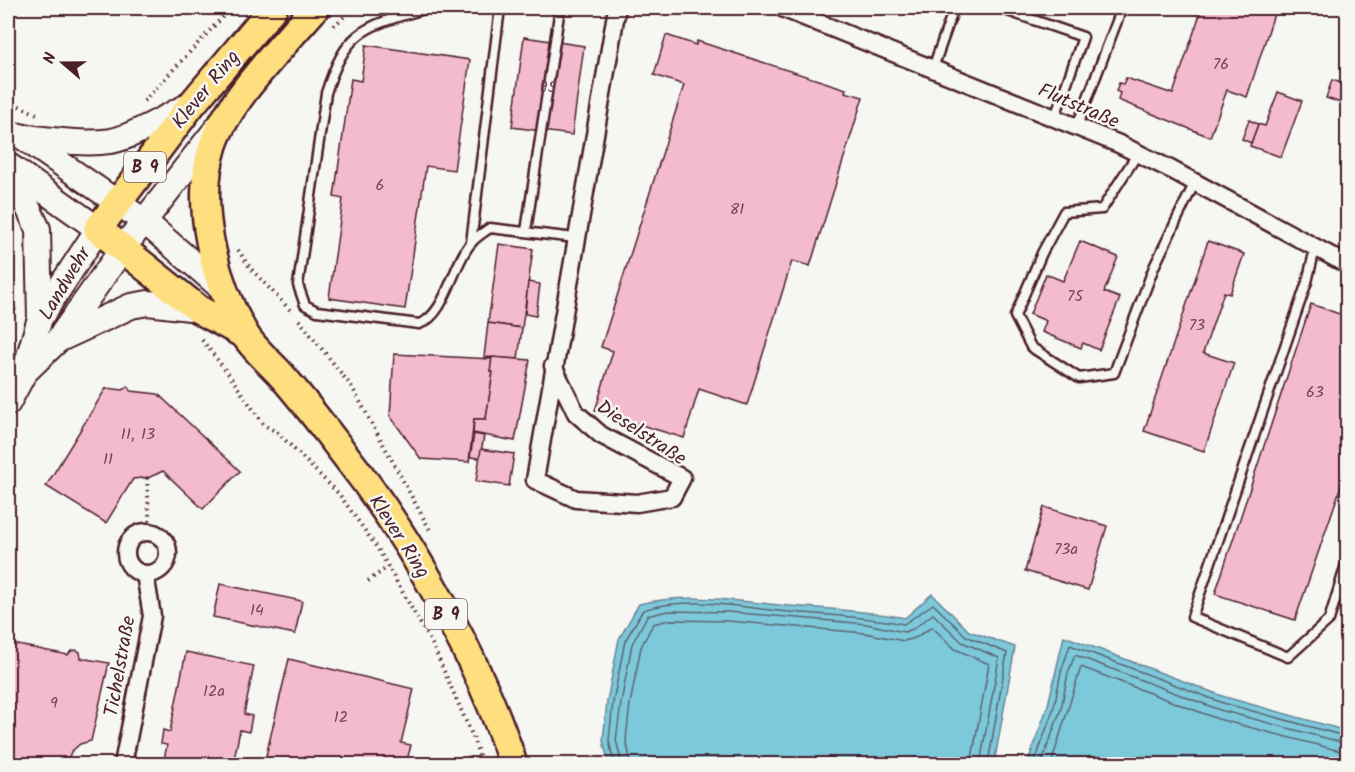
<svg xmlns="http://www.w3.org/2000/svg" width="1355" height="772" font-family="Kalam,sans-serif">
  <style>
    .water { fill: #7cc9db; stroke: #688595; stroke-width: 1.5 }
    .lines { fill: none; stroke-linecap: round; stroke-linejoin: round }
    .shore { stroke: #5e6371; stroke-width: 1.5 }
    .building { fill: #f4bbcf; stroke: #4a1f2b; stroke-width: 1.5 }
    .lane-casing { stroke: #4a1f2b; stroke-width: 13 }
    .street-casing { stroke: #4a1f2b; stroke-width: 21 }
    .secondary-casing { stroke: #4a1f2b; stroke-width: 28 }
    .primary-casing { stroke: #4a1f2b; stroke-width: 32 }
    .path { stroke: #4a1f2b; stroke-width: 4; stroke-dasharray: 1.5 4.5; stroke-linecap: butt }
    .lane { stroke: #f6f6f2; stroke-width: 8 }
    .street { stroke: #f6f6f2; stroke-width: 16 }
    .secondary { stroke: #f6f6f2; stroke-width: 24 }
    .primary { stroke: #fedf80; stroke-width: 27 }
    .labels { text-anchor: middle; stroke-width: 5; stroke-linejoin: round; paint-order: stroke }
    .number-label { font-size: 16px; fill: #744654 }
    .shield { fill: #f6f6f2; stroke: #7e6067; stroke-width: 1.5 }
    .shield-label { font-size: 18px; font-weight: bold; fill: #4a1f2b }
    .street-label { font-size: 20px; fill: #4a1f2b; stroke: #f6f6f2 }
  </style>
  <rect width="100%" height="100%" fill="#f6f6f2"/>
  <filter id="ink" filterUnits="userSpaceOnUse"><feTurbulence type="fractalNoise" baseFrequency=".0167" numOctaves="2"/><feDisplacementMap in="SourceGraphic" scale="12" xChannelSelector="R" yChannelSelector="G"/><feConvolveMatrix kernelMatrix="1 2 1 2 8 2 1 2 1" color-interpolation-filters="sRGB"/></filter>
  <g filter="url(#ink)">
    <g class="water">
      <path d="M932,594L969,631L1015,647L994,764H609L603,741L607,701L619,639L639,604C689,592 739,602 790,606C829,609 867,611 905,618Z"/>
      <path d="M1064,636L1225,697L1347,731V764H1027L1048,705Z"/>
    </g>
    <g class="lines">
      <g class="shore">
        <path d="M614,764L609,740L613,702L625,641L643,610C689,595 742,608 789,612C828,615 866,617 904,624L933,604L966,636L1007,653L988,764"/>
        <path d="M622,764L616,740L621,703L632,644L647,616L668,611L728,612L867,624L904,632L913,629L933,614L962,642L999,658L980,764"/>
        <path d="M631,764L626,739L630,704L641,647L653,624L669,620L728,621L865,633L904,641L915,638L932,627L955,649L989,664L971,764"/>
        <path d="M1034,764L1054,707L1061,672L1070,645L1223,703L1348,737"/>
        <path d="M1041,764L1061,709L1068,673L1075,655L1220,710L1348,744"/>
        <path d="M1051,764L1081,667L1218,719L1348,753"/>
      </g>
    </g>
    <g class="building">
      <path d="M1202,8H1276L1247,97L1227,90L1210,137L1118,100L1120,93L1116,91L1119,83L1123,84L1126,78L1173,94Z"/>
      <path d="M666,35L696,45L697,41L846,89L845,92L863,97L810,266L792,261L747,405L699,389L684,438L595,411L613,351L601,347L684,85L654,75Z"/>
      <path d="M524,37L584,46L572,135L512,127Z"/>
      <path d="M366,45L470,60L454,170L426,166L405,309L329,298L343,199L334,197L351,79L361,81Z"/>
      <path d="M1332,80L1348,85L1344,104L1326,98Z"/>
      <path d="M1278,92L1302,101L1281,157L1250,146L1258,124L1265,126Z"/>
      <path d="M1249,120L1258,124L1251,143L1242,139Z"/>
      <path d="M1080,241L1118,257L1104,292L1120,298L1099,350L1083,343L1081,348L1042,332L1046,321L1030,314L1046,274L1063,281Z"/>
      <path d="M1208,241L1244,254L1230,294L1224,292L1203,353L1234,363L1204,451L1144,431Z"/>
      <path d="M499,244L533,249L522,328L488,323Z"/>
      <path d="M528,282L540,284L536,316L525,314Z"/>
      <path d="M1311,304L1348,317V466L1295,620L1215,594Z"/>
      <path d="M488,323L522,328L518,359L484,357Z"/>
      <path d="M394,354L492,359L490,372H493L486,419H474L469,462L421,459L390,416Z"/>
      <path d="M492,357L530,360L515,441L473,433L474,419H486L493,372H490Z"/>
      <path d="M128,386L131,391L158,394L240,471L203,509L163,471L150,477L133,479L106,523L46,486L106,388L123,390Z"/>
      <path d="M474,434L484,436L480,458L470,457Z"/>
      <path d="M481,449L514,454L509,486L476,481Z"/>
      <path d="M1044,507L1107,526L1088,590L1025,571Z"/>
      <path d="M220,584L302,601L295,634L213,617Z"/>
      <path d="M8,643L68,655L71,651L76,650L80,652L81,658L109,663L91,741L80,744L71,752L66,764L43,760L42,764H8Z"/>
      <path d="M186,652L254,666L244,714L252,716L249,732L240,730L233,764H163L167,745L161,744L163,730L170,732Z"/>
      <path d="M289,659L414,689L401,743L411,745L406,764H264Z"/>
    </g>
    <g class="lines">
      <defs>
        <g id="lane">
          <path d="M427,8C366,27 347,27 326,93L298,285L305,305L317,311L419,324C446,316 453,263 471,243C476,237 484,232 490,228L575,238"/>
          <path d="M999,8L1083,37L1055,117"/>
          <path d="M933,68L954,8"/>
          <path d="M1077,126L1122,8"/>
          <path d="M1138,153L1102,209L1064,212L1042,253L1015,316L1031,347L1079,378L1114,373L1154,267L1195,182"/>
          <path d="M526,231L560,8"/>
          <path d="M471,243L500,8"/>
          <path d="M1315,249L1307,282L1192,617L1288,657L1329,620L1348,558"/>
        </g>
        <g id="street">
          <path d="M782,8L1119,144L1172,170L1348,265"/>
          <path d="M553,366L576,413L601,435L682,478L672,497L637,503L576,499L535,480L617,8"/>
          <circle cx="147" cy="553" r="21"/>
          <path d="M123,764L152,616L145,574"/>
        </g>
        <g id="secondary">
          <path d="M8,134L21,136L144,221L226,292"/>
          <path d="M26,137C53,140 84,145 111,141C134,137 170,114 192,104"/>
          <path d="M8,165L98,229L40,318L24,373L8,403"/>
          <path d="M9,167L38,229L40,318"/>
          <path d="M60,339L131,306L148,303L198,309"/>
          <path d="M24,373L58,340L123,248L218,127"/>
        </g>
        <g id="primary">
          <path d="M315,8C284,44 227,102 213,145C194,204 214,281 244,333C253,349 271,363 283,377C305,402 325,429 345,455C411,539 481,663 513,764"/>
          <path d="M245,335L198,309L98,229L192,104L273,8"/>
        </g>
      </defs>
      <use href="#lane" class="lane-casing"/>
      <use href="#street" class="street-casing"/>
      <use href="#secondary" class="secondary-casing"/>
      <use href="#primary" class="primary-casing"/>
      <g class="path">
        <path d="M334,26L353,8"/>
        <path d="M8,101L37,114"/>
        <path d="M144,101L231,8"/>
        <path d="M238,250L251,269L290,310"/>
        <path d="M299,320L352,387L431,532"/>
        <path d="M8,333L15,308"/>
        <path d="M202,340L227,372L264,425L278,433L339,494L378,549L432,644L473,737L482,764"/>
        <path d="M147,478L150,532"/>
        <path d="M368,581L388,567"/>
      </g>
      <use href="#lane" class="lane"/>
      <use href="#street" class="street"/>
      <use href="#secondary" class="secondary"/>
      <use href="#primary" class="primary"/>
    </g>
  </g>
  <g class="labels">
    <g class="number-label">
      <text x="1221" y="69">76</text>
      <text x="548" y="92">95</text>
      <text x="380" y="190">6</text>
      <text x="737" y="214">81</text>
      <text x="1075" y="301">75</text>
      <text x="1197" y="330">73</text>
      <text x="1315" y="397">63</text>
      <text x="138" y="439">11, 13</text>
      <text x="108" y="464">11</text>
      <text x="1066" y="554">73a</text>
      <text x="257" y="615">14</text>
      <text x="214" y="696">12a</text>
      <text x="54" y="708">9</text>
      <text x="341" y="722">12</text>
    </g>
    <g class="shield">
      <rect x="124" y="152" width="42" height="30" rx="4.5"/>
      <rect x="425" y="599" width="42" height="30" rx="4.5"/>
    </g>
    <g class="shield-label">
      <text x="145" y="173">B 9</text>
      <text x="446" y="620">B 9</text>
    </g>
    <g class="street-label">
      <text transform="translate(205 89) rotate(-51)" y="7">Klever Ring</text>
      <text transform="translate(1079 105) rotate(23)" y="7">Flutstraße</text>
      <text transform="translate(64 283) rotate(-59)" y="7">Landwehr</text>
      <text transform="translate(642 432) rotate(33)" y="7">Dieselstraße</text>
      <text transform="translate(400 536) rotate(57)" y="7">Klever Ring</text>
      <text transform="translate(119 666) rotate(-80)" y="7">Tichelstraße</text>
    </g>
  </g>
  <rect width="1355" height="772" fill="none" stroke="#f6f6f2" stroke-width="30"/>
  <rect x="15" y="15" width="1325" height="742" fill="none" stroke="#4a1f2b" stroke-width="2" filter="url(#ink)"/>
  <g transform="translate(63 63) rotate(290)" stroke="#f6f6f2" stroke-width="4.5" paint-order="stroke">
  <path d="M0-4.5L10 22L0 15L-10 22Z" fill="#4a1f2b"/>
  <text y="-9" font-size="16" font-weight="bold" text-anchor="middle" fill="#4a1f2b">N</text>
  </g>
</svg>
